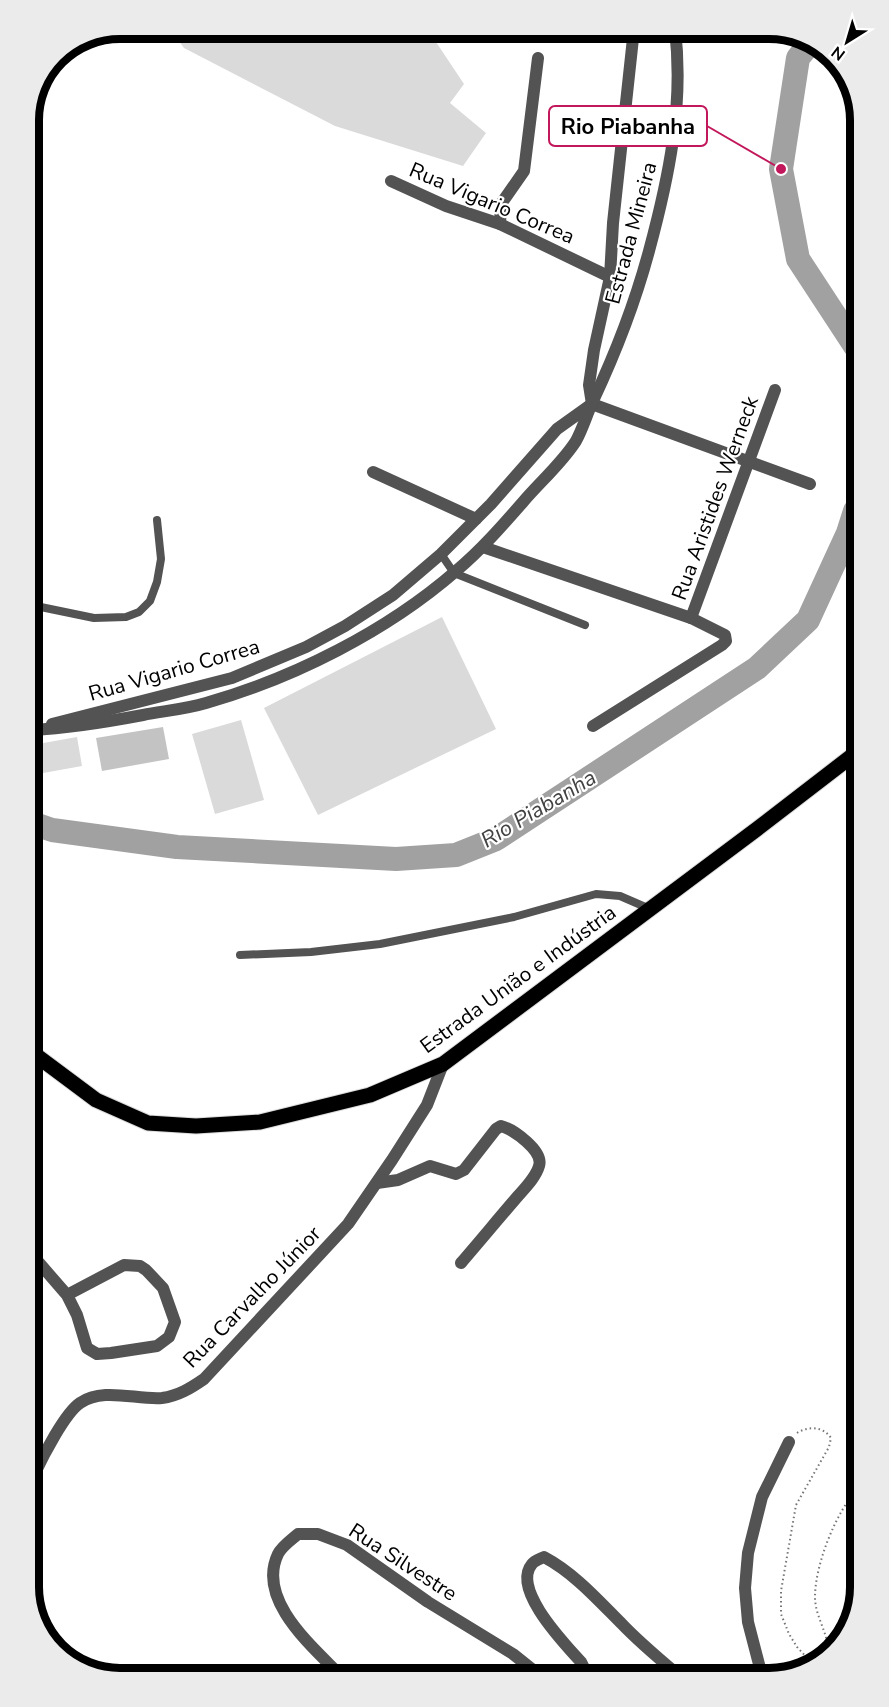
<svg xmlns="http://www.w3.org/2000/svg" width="889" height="1707" font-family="'Nunito Sans',sans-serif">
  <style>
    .green { fill: #dadada }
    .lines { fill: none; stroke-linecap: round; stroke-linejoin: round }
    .river { stroke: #a1a1a1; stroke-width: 24 }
    .building { fill: #c3c3c3 }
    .primary-casing { stroke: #dbdbdb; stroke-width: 17 }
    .path { stroke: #757575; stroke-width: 2; stroke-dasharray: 1.5 3; stroke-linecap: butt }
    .service { stroke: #535353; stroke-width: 8 }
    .minor { stroke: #535353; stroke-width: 12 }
    .tertiary { stroke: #535353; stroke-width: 12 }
    .primary { stroke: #000; stroke-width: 15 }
    .labels { text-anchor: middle; stroke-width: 4.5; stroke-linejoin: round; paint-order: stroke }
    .street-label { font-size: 21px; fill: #000; stroke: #fff }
    .water-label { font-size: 22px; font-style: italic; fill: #424242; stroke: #fff }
    .rim { fill: none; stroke: #000; stroke-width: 8 }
    .leader { fill: none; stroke: #c2185b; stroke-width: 2 }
    .callout-dot { fill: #c2185b; stroke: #fff; stroke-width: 2 }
    .callout { fill: #fff; stroke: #c2185b; stroke-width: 2 }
    .callout-label { font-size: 22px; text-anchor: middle; font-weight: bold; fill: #000 }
  </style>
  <rect width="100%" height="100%" fill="#fff"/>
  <g class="green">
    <path d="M170,29H452L432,36L464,84L450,103L486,133L463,166L335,126L184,48Z"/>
    <path d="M442,617L496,729L318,815L264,708Z"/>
    <path d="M241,720L264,800L215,814L192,734Z"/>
    <path d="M77,737L82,766L32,775V745Z"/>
  </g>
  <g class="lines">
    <g class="river">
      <path d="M811,42L798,58L781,169L798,259L855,346"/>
      <path d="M32,823L52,830L177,847L396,859L456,855L496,839L757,668L808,620L848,533L855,511"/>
    </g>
  </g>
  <path class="building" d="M163,727L169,759L102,771L96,738Z"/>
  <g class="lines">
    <defs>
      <path id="primary" d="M33,1053L96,1100L148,1123L196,1126L260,1122L370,1095L443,1064L757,829L857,752"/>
    </defs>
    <use href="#primary" class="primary-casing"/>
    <g class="path">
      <path d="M797,1433C808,1426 823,1426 831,1438L829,1447L796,1505L781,1591V1614L789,1634L797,1647L810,1661L816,1662"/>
      <path d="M827,1652C827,1646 827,1639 825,1634C821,1622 815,1610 815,1597C815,1564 837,1509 860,1486"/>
    </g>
    <g class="service">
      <path d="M441,554L454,573L585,625"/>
      <path d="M31,605L94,618L126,617L139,612L150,601L157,582L161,559L157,520"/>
      <path d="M240,955L311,952L380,944L514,917L596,894L620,896L650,909"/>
    </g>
    <g class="minor">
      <path d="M634,29L613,223L610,277L594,350L589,385L592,404L810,484"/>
      <path d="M391,181L446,206L500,224L610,277"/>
      <path d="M500,224L501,204L524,171L538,58"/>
      <path d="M373,472L476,519"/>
      <path d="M483,547L691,618L725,635L726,641L722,645L593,726"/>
      <path d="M691,618L775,390"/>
      <path d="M377,1183L398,1180L430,1166L456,1174L464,1170L496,1129L501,1126C513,1129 544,1151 539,1166C536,1177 525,1188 518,1196C499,1218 480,1241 461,1263"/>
      <path d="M34,1257L67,1295L77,1315L87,1348L97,1354L111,1353L157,1346L169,1337L175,1322L163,1288L146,1270L140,1266L124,1265L67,1295"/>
      <path d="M35,1473C43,1456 65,1413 80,1403C103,1387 136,1400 162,1398C178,1396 191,1388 204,1379L348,1224L392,1160L427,1105L443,1064"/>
      <path d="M761,1672L748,1622L745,1588L748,1553L762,1497L789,1442"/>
      <path d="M583,1674L584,1668L581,1662C565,1644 511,1589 532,1564C535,1560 540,1559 544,1557C574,1573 597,1599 621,1623C638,1641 657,1657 676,1673"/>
      <path d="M341,1676C313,1647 256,1600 278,1554C282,1546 291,1540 298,1534H318L347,1545L428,1602L513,1654L538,1674"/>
    </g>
    <g class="tertiary">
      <path d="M52,724L232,678L306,647L345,626L393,595L441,554L491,504L557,429L592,404"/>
      <path d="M32,730C69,728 106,722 143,715C164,711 186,709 206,703C294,678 387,631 456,571C481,550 502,526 523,502C540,482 562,463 576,441C583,428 587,414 593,401C616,352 635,303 649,251C669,177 684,105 675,29"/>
    </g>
    <use href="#primary" class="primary"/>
  </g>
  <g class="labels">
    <g class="street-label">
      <text transform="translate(492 203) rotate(23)" y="7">Rua Vigario Correa</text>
      <text transform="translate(631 233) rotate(-75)" y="7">Estrada Mineira</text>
      <text transform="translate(715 498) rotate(-70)" y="7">Rua Aristides Werneck</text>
      <text transform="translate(174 670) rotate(-16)" y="7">Rua Vigario Correa</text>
      <text transform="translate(518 979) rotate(-36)" y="7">Estrada União e Indústria</text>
      <text transform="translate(252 1297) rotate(-46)" y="7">Rua Carvalho Júnior</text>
      <text transform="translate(403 1562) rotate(33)" y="7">Rua Silvestre</text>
    </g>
    <g class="water-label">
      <text transform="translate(538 808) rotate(-31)" y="8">Rio Piabanha</text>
    </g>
  </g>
  <path d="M0 0H889V1707H0ZM120 39H769A81 81 0 0 1 850 120V1587A81 81 0 0 1 769 1668H120A81 81 0 0 1 39 1587V120A81 81 0 0 1 120 39Z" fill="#ebebeb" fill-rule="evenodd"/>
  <path class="rim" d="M120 39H769A81 81 0 0 1 850 120V1587A81 81 0 0 1 769 1668H120A81 81 0 0 1 39 1587V120A81 81 0 0 1 120 39Z"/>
  <path class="leader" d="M781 169L707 126"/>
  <circle class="callout-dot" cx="781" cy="169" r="6"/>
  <rect class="callout" x="549" y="106" width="158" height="40" rx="6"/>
  <g class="callout-label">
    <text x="628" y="134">Rio Piabanha</text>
  </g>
  <g transform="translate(847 42) rotate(217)" stroke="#ffffff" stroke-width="4.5" paint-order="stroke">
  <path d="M0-4.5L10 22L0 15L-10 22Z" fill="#000000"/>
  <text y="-9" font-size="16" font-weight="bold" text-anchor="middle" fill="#000000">N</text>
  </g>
</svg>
